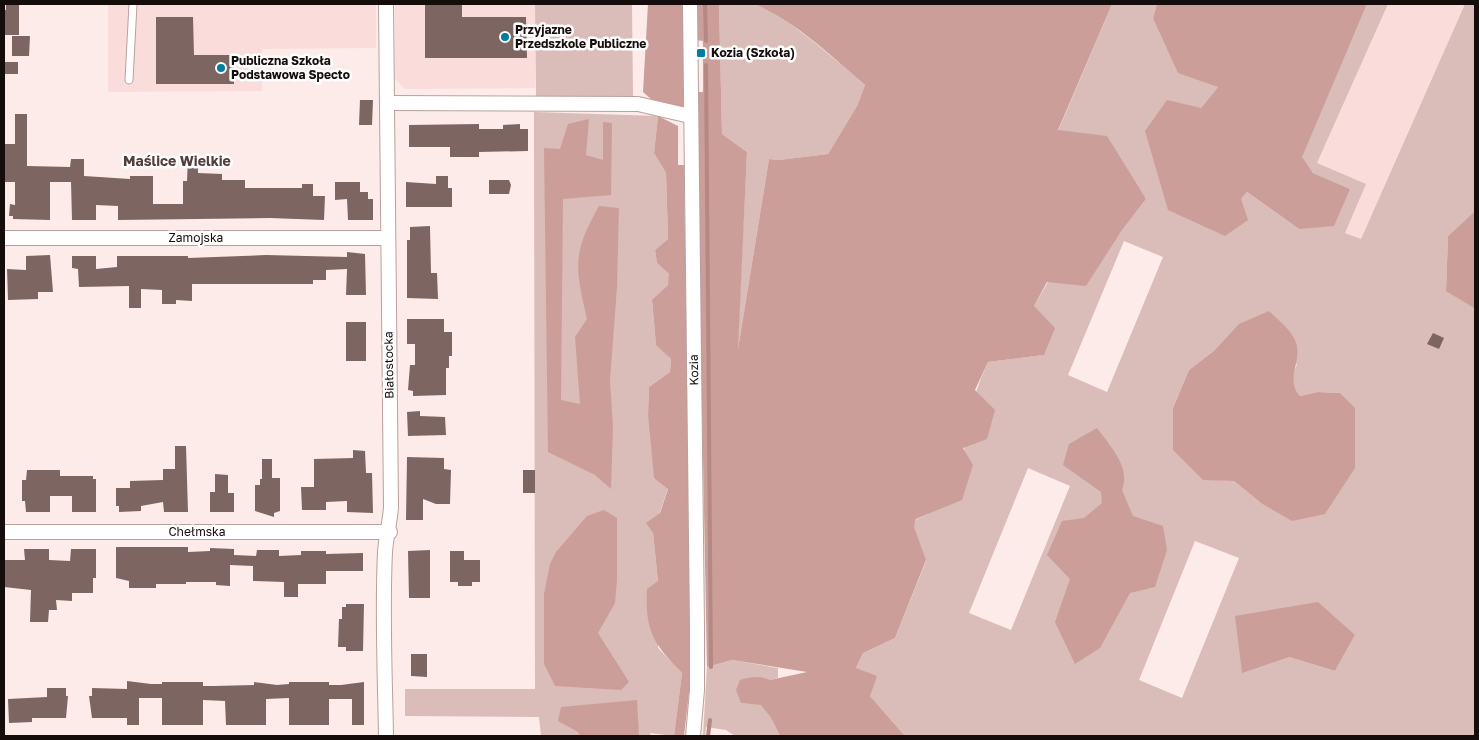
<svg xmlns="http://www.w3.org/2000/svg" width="1479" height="740" font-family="'Golos Text',sans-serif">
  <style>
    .built { fill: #faddda }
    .green { fill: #dabcb9; fill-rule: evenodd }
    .forest { fill: #cc9e99 }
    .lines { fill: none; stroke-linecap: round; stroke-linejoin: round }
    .stream { stroke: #b48883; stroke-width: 4 }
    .building { fill: #7d6562 }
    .service-casing { stroke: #baa09d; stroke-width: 9 }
    .minor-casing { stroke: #baa09d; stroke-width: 16 }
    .service { stroke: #fff; stroke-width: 7 }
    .minor { stroke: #fff; stroke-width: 14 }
    .poi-dot { fill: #007da3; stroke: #fdfdfd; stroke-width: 2 }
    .labels { text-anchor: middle; stroke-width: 5; stroke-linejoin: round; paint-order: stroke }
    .poi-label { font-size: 12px; font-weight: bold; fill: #150d0c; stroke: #fdfdfd; text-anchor: start }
    .street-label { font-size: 12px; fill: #150d0c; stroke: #fdfdfd }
    .neighbourhood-label { font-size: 14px; font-weight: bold; fill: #533e3b; stroke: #fdfdfd }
  </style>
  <rect width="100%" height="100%" fill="#fcebe9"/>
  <g class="built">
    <path d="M108,4H376V48L262,49V91L108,92Z"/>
    <path d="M395,4H535V88L405,89L395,79Z"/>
    <path d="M1388,4H1465L1361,239L1345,233L1317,163Z"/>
  </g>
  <g class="green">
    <path d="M535,4H632L633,98L536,97Z"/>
    <path d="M719,4C730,4 743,2 754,4C776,7 845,68 865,85L857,106L828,154L779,160L769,159L737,355L747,152L722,134Z"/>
    <path d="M1112,4H1157L1153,18L1218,87L1201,108L1241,199L1247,192L1299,229L1350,189L1313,173L1301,157L1367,4H1388L1317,163L1366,184L1345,233L1361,239L1465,4H1475V211L1448,236L1446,290L1475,308V736H905L870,696L856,668L863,653L895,638L926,561L913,526L917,519L962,499C963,447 966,410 988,362L1044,355L1034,306L1048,282L1120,233L1146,199L1058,131ZM1124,241L1163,257L1107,392L1068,375ZM1215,350L1297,364C1292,377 1290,385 1300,396L1318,392L1340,393L1261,503L1234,481L1203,479L1173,408L1189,370ZM1028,468L1070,486L1011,630L969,613ZM1195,541L1239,558L1182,698L1139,680ZM1355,635L1335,671L1289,657Z"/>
    <path d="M534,112L658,116L654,153L666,173L668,239L655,250L657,263L669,274V284L652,301L656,344L671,359L670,372L649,387L648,414L668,488L653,533L658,581V648L682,673L674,736L650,733L651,736H541L539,717L405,716V689H535Z"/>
    <path d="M732,660L778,668V678L770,680L741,703L761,704L771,718L780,736H735L726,730L706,727L705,736H703L707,667Z"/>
  </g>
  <g class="forest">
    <path d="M648,4H683V107L651,99L643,92Z"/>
    <path d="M696,4H719L722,134L747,152L738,349L769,159L779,160L828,154L857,106L865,85C831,56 796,22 755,4H1112L1058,130L1107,136L1146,199L1120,233L1086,286L1047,282L1034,306L1055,328L1044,355L988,362L975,390L995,410L987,439L963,448L973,465L962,500L916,519L914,527L926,560L895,638L863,653L856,668L877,676L870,696L905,736H780L771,718L761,705L741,703L736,690L740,680C749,677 760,675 770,680L807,672L732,660L707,667L696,92H703V41L696,40Z"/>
    <path d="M1157,4H1367L1302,157L1313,173L1350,189L1334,226L1299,229L1247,192L1241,199L1248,220L1225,236L1168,210L1145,131L1167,100L1201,108L1218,87L1178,73L1153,18Z"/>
    <path d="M658,116L678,126V165H684L691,675L684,736H674L682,673C653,643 645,631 647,589L658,581L653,533L646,523L660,513L668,489L654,478L648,414L649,387L670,372L671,359L656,345L652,300L668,285L669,274L657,263L655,250L668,239L666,173L654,153Z"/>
    <path d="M589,119L586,155L603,160V122L612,123L611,195L563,199L561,400L580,404L575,337L587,319C575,266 572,254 599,206L619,208L617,287L610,380L613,427L611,489L595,475L548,452L544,148L560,149L568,124Z"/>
    <path d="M1475,211V308H1474L1446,291L1448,236Z"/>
    <path d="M1269,311C1277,319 1291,330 1295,340C1304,360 1284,379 1300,396L1318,392L1340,393L1355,408V468L1325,514L1292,521L1261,503L1234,481L1203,480L1173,450V408L1189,370L1215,350L1239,324Z"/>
    <path d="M1097,428C1110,446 1131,467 1122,490L1133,516L1163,526L1167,550L1155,587L1130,593L1100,648L1075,664L1055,622L1070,579L1047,555L1062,521L1084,518L1102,503L1101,492L1063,465L1069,444Z"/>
    <path d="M604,510L617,518V580L615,603L598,633L629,682L621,690L555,686L544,664V594L550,564L556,552L587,516Z"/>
    <path d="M1318,602L1355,635L1335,671L1289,657L1242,673L1235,616Z"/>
    <path d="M637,700L639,736H580L578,732L558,721L561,707Z"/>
  </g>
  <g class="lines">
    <g class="stream">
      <path d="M705,4L706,41"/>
      <path d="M706,65L711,667"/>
      <path d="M708,736L710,720"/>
    </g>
  </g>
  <g class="building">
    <path d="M6,4H19V35H4V10H6Z"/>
    <path d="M425,4H462V17H526L527,58H425Z"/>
    <path d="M156,17H193L194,55H234V84H156Z"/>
    <path d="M12,36H30L29,56H12Z"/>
    <rect x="4" y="62" width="14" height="12"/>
    <path d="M360,100H373L372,125H359Z"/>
    <path d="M15,114H27V166L70,167L71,159H84V176L130,179V176H153V204H183V181H187L188,157H198V173L222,174V180H245V188H302V184H313V196H325L324,220L270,218L118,220V206L96,205V220H72L71,182H50V220L13,219V216H9L10,204L15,205V182H4V144H15Z"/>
    <path d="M479,124V129H503V125L520,124V129H528V151L479,152V157H450V147H409V125Z"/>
    <path d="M436,176H448V188H452V207H406V182L436,184Z"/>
    <path d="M489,180H509L511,185L509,194H489Z"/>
    <path d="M335,182H360V192H368V199H373V220H348L347,199L335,200Z"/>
    <path d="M430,226L431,273H437L438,299L407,298V240H410V227Z"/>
    <path d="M347,252L365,254L366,295H346L347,269L326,270V280H313V284H192V301L176,300V304H162V290L141,289V308H129V286L79,287L78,269L72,268V256H96V269L117,267V256H188V258L266,255L347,257Z"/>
    <path d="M50,255L53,292H38V299L8,300L7,269L26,270V256Z"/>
    <path d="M407,319H444V332H452V356H449V368H446V395L413,396V391L408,390L410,365H415V344H407Z"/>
    <rect x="346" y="322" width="20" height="39"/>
    <path d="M1433,333L1444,338L1439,349L1427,344Z"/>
    <path d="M420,411V416L445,417L446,435L408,436L407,412Z"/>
    <path d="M175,446H186L188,512H164L163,502L141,506V511L119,512V506H116V488H130V481L163,480V469H175Z"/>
    <path d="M353,450L365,451L366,473H372L373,513L347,512V501L326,502V510H302L301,487H314V459L353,458Z"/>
    <path d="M407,457L444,458V469L451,470L450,504H436L423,499V520H406Z"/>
    <path d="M262,459H272V478H280V511L274,513V517L255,511V485H260V479H262Z"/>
    <path d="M27,470H60V476H93V479H96V512H72V496H50V512H26L25,501H22V480H26Z"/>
    <rect x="523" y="470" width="12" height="23"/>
    <path d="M215,474L228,475V493H234V512H210V492H215Z"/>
    <path d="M116,547H188V552L210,551V548L234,549V555L256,556L257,550H279V556L301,555V551H326V554L363,553V571H326V584H298V597H284V582L253,581V566L230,565V586L216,585V582H186V584H156V588H129V581L116,578Z"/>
    <path d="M24,549H49V560L70,561L71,549H96V578H93V593H72V601L56,600L57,610H49L48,622H30L31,590L4,587V560H25Z"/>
    <path d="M430,550V598H409L408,551Z"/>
    <path d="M450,551H464V560H480V582H472V586H458V582H450Z"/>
    <path d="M346,604H364L363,651H346V647H338L339,619H342V607H346Z"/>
    <path d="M411,654H427V677L411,676Z"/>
    <path d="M127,681L151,684H162V682H203V686H214L254,685V682L277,685L289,684V682H329V685H341L364,682V725H352V699H329V725H289V698L266,699V725H226L225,701L203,700V725H162V698H139V725H127V718H92L89,696H92V688L127,689Z"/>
    <path d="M47,688H66V696H68L66,718H32V722L9,723L8,699L47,697Z"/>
  </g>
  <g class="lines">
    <defs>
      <path id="service" d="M129,80L133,4"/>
      <g id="minor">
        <path d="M690,4L697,626V690L693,736"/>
        <path d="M389,103L638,104L690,116"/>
        <path d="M4,238H388"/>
        <path d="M4,532H390"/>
        <path d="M386,736C385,675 382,613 385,552C386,537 390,522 391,507L386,4"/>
      </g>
    </defs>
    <use href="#service" class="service-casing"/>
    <use href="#minor" class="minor-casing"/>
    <use href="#service" class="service"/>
    <use href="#minor" class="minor"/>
  </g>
  <g class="poi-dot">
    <circle cx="505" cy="37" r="5"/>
    <rect x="696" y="48" width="10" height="10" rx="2.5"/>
    <circle cx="221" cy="68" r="5"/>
  </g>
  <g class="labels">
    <g class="poi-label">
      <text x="515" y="34">Przyjazne<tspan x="515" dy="14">Przedszkole Publiczne</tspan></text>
      <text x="711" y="57">Kozia (Szkoła)</text>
      <text x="231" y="65">Publiczna Szkoła<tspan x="231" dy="14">Podstawowa Specto</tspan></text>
    </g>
    <g class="street-label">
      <text x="196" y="242">Zamojska</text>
      <text transform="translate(389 365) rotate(-91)" y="4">Białostocka</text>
      <text transform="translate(694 370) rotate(-91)" y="4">Kozia</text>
      <text x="197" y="536">Chełmska</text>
    </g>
    <g class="neighbourhood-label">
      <text x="177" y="166">Maślice Wielkie</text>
    </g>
  </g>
  <rect width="1479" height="740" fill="none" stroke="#150d0c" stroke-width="10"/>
</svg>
